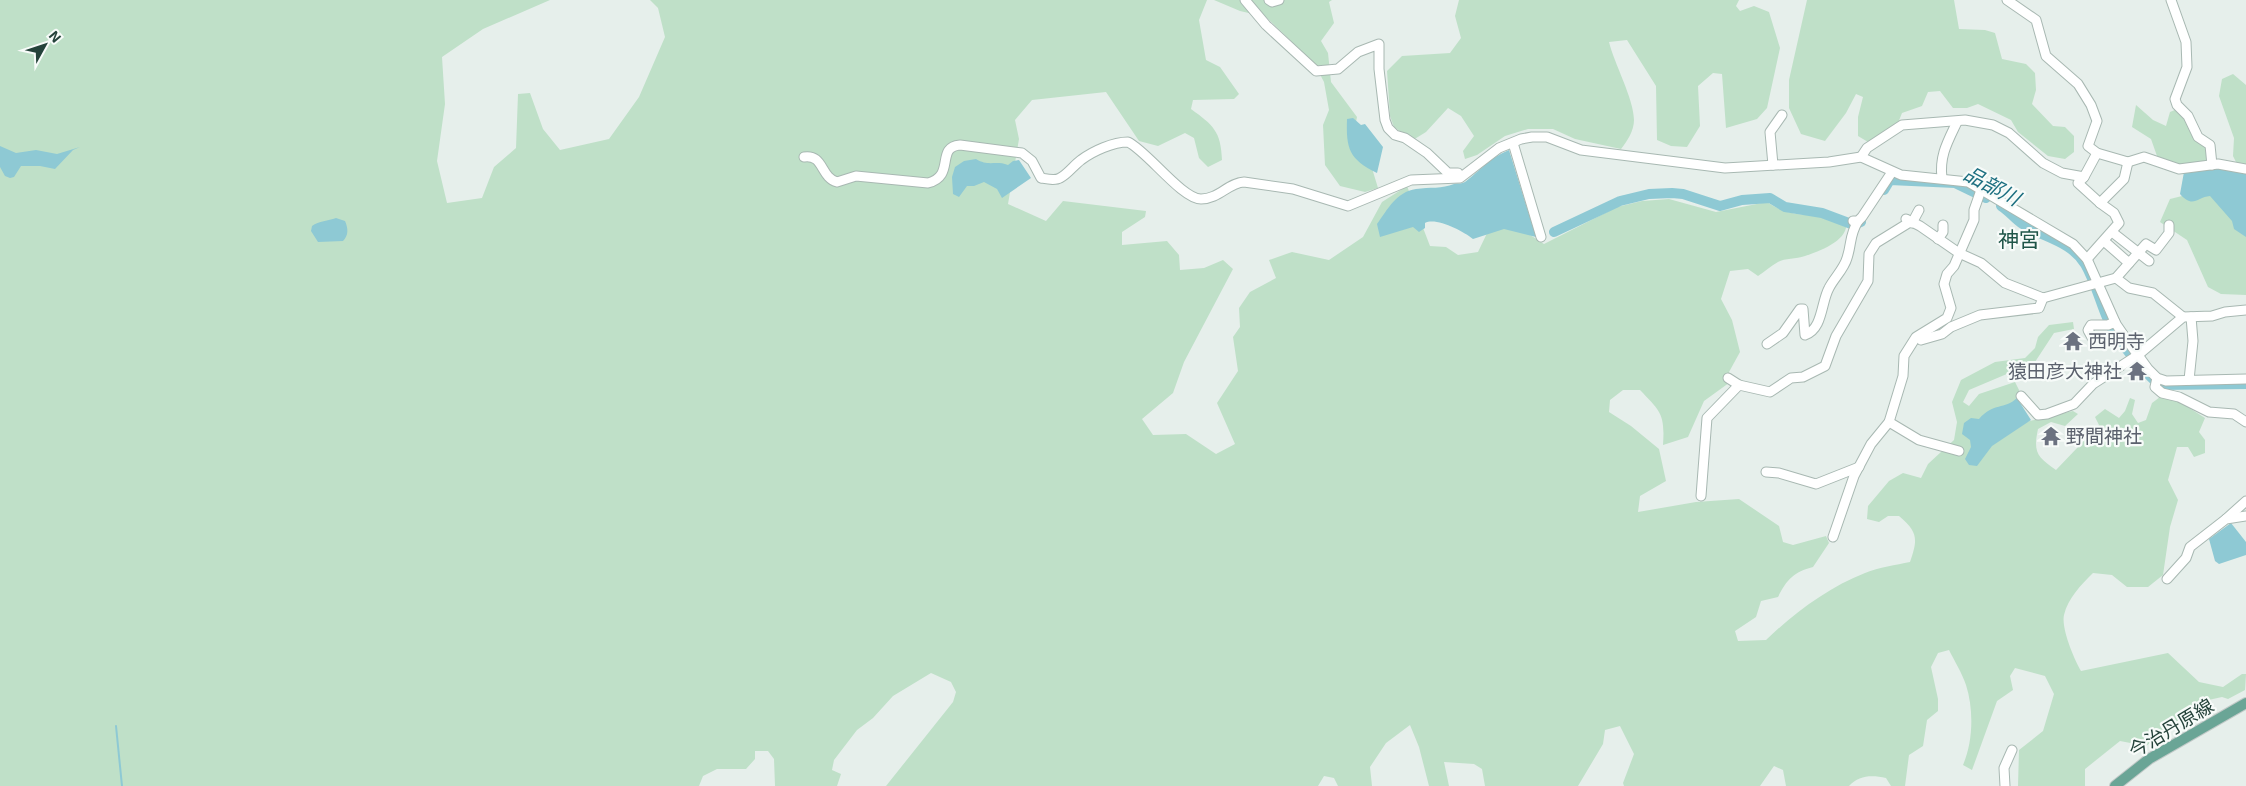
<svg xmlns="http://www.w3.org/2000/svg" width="2246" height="786" font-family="'Exo 2','Noto Sans JP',sans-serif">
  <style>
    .green { fill: #bfe0c8 }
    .water { fill: #8ec9d4 }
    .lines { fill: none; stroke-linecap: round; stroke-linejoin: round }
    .stream { stroke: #8ec9d4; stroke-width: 2 }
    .river { stroke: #8ec9d4; stroke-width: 10 }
    .minor-casing { stroke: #a8b8b2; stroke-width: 11 }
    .major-casing { stroke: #c2cac8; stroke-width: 12 }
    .minor { stroke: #fff; stroke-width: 9 }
    .major { stroke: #6aa596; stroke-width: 10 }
    .labels { text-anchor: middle; stroke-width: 4.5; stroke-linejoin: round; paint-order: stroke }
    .worship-label { font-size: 19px; fill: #5b616d; stroke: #f7fbf9; text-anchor: start }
    .street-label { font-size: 19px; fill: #24423a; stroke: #f7fbf9 }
    .water-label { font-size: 20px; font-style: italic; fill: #1c6f80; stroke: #f7fbf9 }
    .quarter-label { font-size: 21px; fill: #1f5548; stroke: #f7fbf9 }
  </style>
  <rect width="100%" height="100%" fill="#e6efeb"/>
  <g class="green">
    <path d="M0,0H550L483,29L442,57L445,104L437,161L447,203L482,198L494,167L516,148L518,94L530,93L543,129L560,150L609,139L639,97L665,37L658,8L650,0H1207L1199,20L1206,60L1220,67L1239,94L1234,99L1193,100L1191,109C1213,125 1221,131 1222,160L1208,167L1199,158L1194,138L1185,133L1158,146L1139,141L1106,92L1032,100L1015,120L1019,139L1008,204L1046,221L1063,201L1146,211L1145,217L1122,232V245L1167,241L1179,255L1180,270L1204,268L1223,260L1233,269L1184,362L1173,393L1142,419L1153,435L1186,434L1216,454L1235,444L1217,403L1238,371L1233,337L1240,327L1239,308L1250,292L1276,278L1269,260L1292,252L1329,260L1363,237L1382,202L1407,186L1430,246L1446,247L1458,255L1478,252L1489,229C1513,223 1523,230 1544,244L1617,207L1642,201L1669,199L1716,212L1767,202C1787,215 1796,214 1819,216C1829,217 1836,222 1846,221C1850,240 1820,251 1805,256C1796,259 1785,258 1778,262C1771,266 1764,272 1758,276L1748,269L1730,271L1721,299L1732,320L1740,352L1729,372L1733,380L1704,401L1688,437L1663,445C1665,414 1661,412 1640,390H1623L1610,400L1609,412L1631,426L1659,449L1666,481L1640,496L1638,512L1696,502L1739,499L1779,526L1783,542L1793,545L1826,536L1829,543L1813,567C1794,572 1787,579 1778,597L1761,601L1756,617L1735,631L1738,641L1766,640C1794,613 1829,587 1865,573C1879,567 1896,565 1910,562C1918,539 1918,532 1899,516H1888L1879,522L1867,519L1868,506L1889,481L1903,473L1921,478L1928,464L1954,440L1957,422L1952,402L1961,380L1995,362L2025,358L2035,348L2038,337L2049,325L2073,322L2074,329L2054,333L2035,362L1969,390L1963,402L1969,406L1979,394L2015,382L2019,390L2017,406V424L2073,411L2078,414L2065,426L2051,422L2038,429C2033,452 2037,457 2056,470L2099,425L2095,417L2105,409L2119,418L2125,411L2130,398L2135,400L2132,414L2138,423L2146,420L2152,403L2160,397L2180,402L2205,418L2199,432L2205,440V453L2194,457L2188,447H2177L2168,480L2178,500L2170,527L2163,575L2148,587H2127L2112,575L2093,573C2081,585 2068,598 2064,615C2061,628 2074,659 2081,671L2168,653L2199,682L2223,687L2242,674H2246L2245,690L2228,699L2222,697L2204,701L2146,746L2120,741L2085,769V786H2018L2019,750L2043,731L2054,694L2045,676L2015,668L2010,676L2013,690L1997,701L1972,770L1963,765C1973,742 1974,710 1966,685C1962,673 1955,662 1949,650L1938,653L1931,667L1938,699V711L1927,720L1923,746L1909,755L1905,786H1891L1886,778C1872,775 1859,775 1849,786H1786L1783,770L1774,766L1760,786H1624L1623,783L1634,754L1620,726L1605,730L1603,744L1578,786H1485L1482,769L1474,764L1444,762L1449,786H1429L1419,747L1410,725L1386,743L1370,767L1372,786H1338L1334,778L1324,776L1318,786H886L953,702L956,692L951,682L931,673L893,696L873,718L857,730L834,760L832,770L841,774L837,786H775L774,759L768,751H755V759L746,769H717L703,776L699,786H0Z"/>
    <path d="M1214,0H1332L1329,2L1334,23L1321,41L1328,53L1331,82L1357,117L1353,137L1371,165L1378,188L1365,192L1340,186L1325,165L1323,125L1329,110L1324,82L1314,63L1266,17L1240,11Z"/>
    <path d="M1459,0H1739L1736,6L1740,11L1754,6L1769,12L1780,48L1767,108L1757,119L1726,128L1722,74L1713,73L1698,86L1700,126L1687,147L1671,146L1657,140L1656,86L1627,40L1609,42C1614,63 1634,99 1634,120C1634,131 1627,141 1621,149L1575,139L1553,129H1528L1505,136L1477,155L1465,159L1463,151L1474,136L1461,116L1448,108L1426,132L1413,140L1394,127L1390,116L1387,71L1402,56L1450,53L1461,38L1455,16Z"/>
    <path d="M1807,0H1954L1959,29L1985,30L1995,33L2002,59L2026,64L2035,73L2036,90L2032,104L2053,126L2065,127L2074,136V152L2065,159L2048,156L2018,132L2011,120L1978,104L1967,108H1953L1940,91L1928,92L1922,106L1902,113L1898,123L1868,142L1858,136V117L1863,97L1856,94L1846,113L1825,141L1801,134L1789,108V80Z"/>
    <path d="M2233,74L2246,85V167L2237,164L2233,156L2234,138L2219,96L2222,79Z"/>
    <path d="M2136,105L2153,120L2166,126L2170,112L2177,109L2213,149L2215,189L2246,228V295L2221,294L2208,287L2187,240L2160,222L2170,199L2186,195L2188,177L2181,168L2157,156L2151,139L2132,127Z"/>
  </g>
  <g class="water">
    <path d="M1353,118L1361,125L1365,124L1383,147L1377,173C1349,159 1346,149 1347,119Z"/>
    <path d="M0,146L16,153L36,150L57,154L80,147L73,150L55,169L40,166H21L14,177L10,178L5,176L0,167Z"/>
    <path d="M1509,150L1536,237L1504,229L1473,239C1463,231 1436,217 1425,223V228L1419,232L1413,227L1380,237L1377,224C1388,209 1396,192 1416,189C1430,187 1442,189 1454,184C1458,183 1462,184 1465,182C1481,170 1489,158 1509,150Z"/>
    <path d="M976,159C989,167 995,160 1008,165L1013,161L1019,160L1031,178L1002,198L997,189L984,182L974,186H967L959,197L953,194L952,177L955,167L964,161Z"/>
    <path d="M2228,168L2246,173V237L2234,229L2232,221L2210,196C2197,197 2193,209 2180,194L2184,172Z"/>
    <path d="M336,218L345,221C348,228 349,235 343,241L318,242L311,231L312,226C319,221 328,221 336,218Z"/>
    <path d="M2017,398L2031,420L1992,446L1977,466L1969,465L1965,459L1971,447L1970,440L1962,434L1964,423L1971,418L1979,419C1994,402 2004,410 2017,398Z"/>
    <path d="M2231,523L2246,542V555L2219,564L2215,561L2209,539Z"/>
  </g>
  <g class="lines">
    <path class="stream" d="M116,726L122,786"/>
    <g class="river">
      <path d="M1884,190L1890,180L1955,183L1986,198"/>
      <path d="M2001,206C2009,211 2014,218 2021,223C2043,238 2070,240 2085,264C2095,281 2100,302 2108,320C2116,339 2144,373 2160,385L2246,384"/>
      <path d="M1554,232L1620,201L1649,194L1672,193L1683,194L1720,206L1742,200L1770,198L1785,207L1822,213L1854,225L1861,222"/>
    </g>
    <defs>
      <g id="minor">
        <path d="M1245,0L1266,25L1316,71L1338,69L1358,52L1379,44V69L1385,120L1388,128L1395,135L1405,138L1427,153L1448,173H1458"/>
        <path d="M1269,0L1272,2L1279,0"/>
        <path d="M2007,0L2036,20L2046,56L2078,84L2091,105L2097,121L2088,146L2097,153L2128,162L2144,157L2179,169L2218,164L2246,169"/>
        <path d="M2171,0L2186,42L2187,67L2175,99L2177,105L2188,116L2198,137L2210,145L2212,165"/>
        <path d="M1513,143L1541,237"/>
        <path d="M804,157C824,154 820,177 837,182L856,176L928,183C956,176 935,147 960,145L1022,153L1032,161L1041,178C1047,179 1055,181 1060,178C1068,174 1074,165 1081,160C1093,151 1113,142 1128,142C1147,151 1182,199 1201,199C1219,199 1228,183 1244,182L1293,189L1348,206L1411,180L1460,178L1499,148L1521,139L1532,137H1547L1581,150L1725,168L1829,162L1861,157L1901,175L1968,182L2073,244L2087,259L2116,324L2127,340L2148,369L2157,378L2166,381L2246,379"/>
        <path d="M1861,157L1867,148L1902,125L1965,120L1993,125L2009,133L2043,163L2062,173L2084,177L2097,153"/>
        <path d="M1773,165L1770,132L1782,115"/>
        <path d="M2084,177L2078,183L2100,203"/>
        <path d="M1942,178C1939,156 1948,141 1957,122"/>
        <path d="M1906,219L1920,226L1959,253L1981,263L2005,283L2043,298L2116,278L2146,244L2156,250L2169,233V225"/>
        <path d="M1853,221H1858L1862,217L1892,172"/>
        <path d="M1912,223L1919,210"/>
        <path d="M2112,232L2149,261"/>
        <path d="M1938,239L1943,232V225"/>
        <path d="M2104,241L2129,263"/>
        <path d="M2087,259L2119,223L2114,213L2100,203L2124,179L2128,162"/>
        <path d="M2116,278L2129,288L2153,293L2183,317"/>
        <path d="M1921,340L1942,334L1951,327L1980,315L2039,308L2043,298"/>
        <path d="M2094,341L2088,330L2091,325H2108L2115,322"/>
        <path d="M1767,344L1783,333L1800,309H1803L1805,335C1823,329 1821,302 1829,288C1834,278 1844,269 1847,258C1852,243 1849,236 1858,221"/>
        <path d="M1728,378L1739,385"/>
        <path d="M2157,378L2155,387L2162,393L2179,397L2209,412L2234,414L2246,422"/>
        <path d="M2189,380L2193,341L2191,317"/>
        <path d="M2021,396L2038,415L2047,414L2074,404L2093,384L2138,355L2183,317L2212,316L2225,312L2246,310"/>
        <path d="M1889,422L1919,440L1959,451"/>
        <path d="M1766,472L1779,473L1816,484L1859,467"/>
        <path d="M1701,496L1707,418L1739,385L1770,392L1791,378L1803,377L1825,366L1836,336L1868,281L1869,254L1876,243L1910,222"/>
        <path d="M2226,519L2246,501"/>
        <path d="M1833,537L1854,476L1871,444L1889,422L1903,376L1904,356L1916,337L1947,318L1951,308L1944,284L1947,274L1954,266L1974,220V210L1981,190"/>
        <path d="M2167,579L2186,558L2190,547L2226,519L2246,516"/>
        <path d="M2005,786L2004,768L2012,750"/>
      </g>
      <path id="major" d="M2115,786L2149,759L2246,703"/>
    </defs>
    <use href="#minor" class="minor-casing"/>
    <use href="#major" class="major-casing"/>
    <use href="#minor" class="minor"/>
    <use href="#major" class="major"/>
  </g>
  <defs>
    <symbol id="temple-bare" viewBox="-9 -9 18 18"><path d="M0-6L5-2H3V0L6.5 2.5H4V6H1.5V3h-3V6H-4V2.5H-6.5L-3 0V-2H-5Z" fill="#6b7280" stroke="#f7fbf9" stroke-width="2.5" paint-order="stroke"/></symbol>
  </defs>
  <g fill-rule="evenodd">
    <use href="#temple-bare" x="2059" y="327" width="28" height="28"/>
    <use href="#temple-bare" x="2123" y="357" width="28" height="28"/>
    <use href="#temple-bare" x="2037" y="422" width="28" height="28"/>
  </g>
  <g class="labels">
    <g class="worship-label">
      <text x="2088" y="348">西明寺</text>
      <text x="2122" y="378" text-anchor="end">猿田彦大神社</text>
      <text x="2066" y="443">野間神社</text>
    </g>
    <g class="street-label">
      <text transform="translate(2171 728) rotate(-31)" y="7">今治丹原線</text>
    </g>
    <g class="water-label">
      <text transform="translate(1992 186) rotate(28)" y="7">品部川</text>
    </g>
    <g class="quarter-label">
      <text x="2019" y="247">神宮</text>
    </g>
  </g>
  <g transform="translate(45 45) rotate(50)" stroke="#f7fbf9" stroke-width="4" paint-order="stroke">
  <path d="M0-4L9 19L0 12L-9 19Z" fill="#24423a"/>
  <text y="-8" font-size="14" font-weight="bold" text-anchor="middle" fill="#24423a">N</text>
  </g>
</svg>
